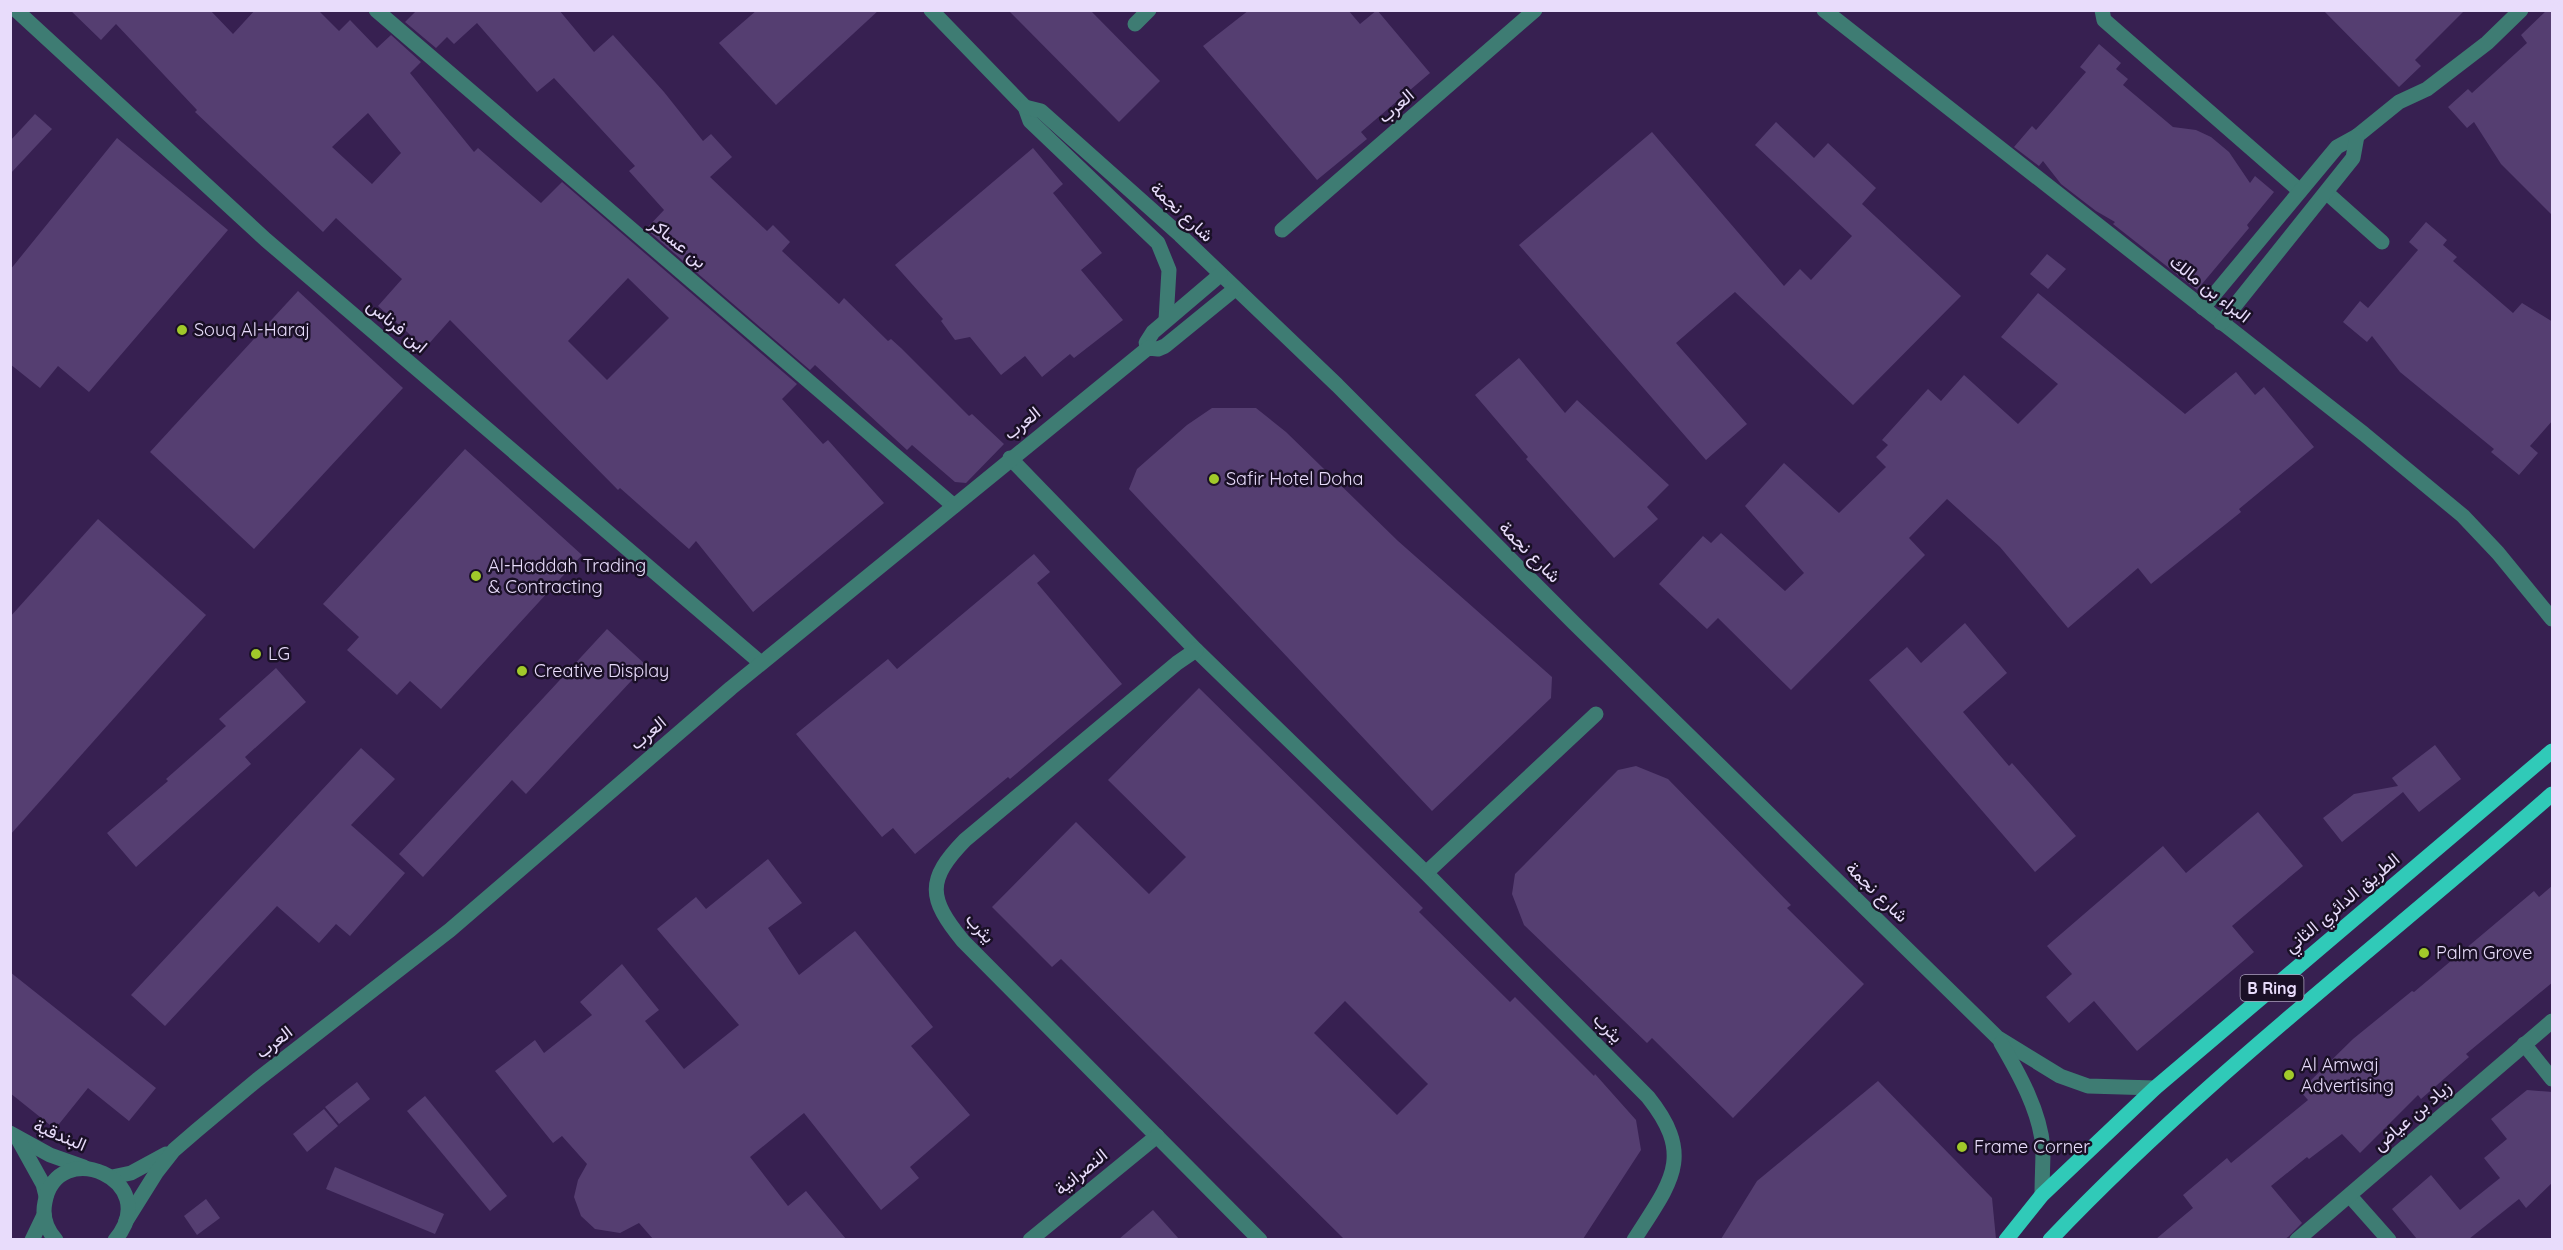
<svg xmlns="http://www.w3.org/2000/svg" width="2563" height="1250" font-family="Quicksand,Vazirmatn,sans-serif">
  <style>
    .building { fill: #553e71; fill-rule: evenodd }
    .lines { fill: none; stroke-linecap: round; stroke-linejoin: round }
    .minor { stroke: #3e7c73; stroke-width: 15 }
    .major { stroke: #30cab8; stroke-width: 15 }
    .poi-dot { fill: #a1c92a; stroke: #1a1026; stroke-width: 2 }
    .labels { text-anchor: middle; stroke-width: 5; stroke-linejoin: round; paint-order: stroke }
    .shield { fill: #1a1026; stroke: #aa9fbb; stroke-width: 1.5 }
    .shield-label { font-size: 16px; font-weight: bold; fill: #e8dcfb }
    .street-label { font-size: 18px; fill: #e8dcfb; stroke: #1a1026 }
    .poi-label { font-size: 18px; fill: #e8dcfb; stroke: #1a1026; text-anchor: start }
  </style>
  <rect width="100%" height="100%" fill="#372051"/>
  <g class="building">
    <path d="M70,10H210L233,34L255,10H318L339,31L350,20L377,48L391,35L421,62L410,73L474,152L478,148L541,203L562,182L797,384L782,399L823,444L828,440L884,503L753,612L696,541L689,549L620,488L618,490L450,320L425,348L378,306L402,279L336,218L323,232L195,112L197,110L116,24L101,40ZM368,113L401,153L372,184L332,147ZM628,278L669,318L607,380L568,341Z"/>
    <path d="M417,10H559L594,52L613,35L664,92L703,141L711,134L732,157L710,177L767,231L773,225L790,242L782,251L839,304L844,298L888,341L891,339L901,348L969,416L972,414L1004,444L966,483L955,482L912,445L907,450L815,365L810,370L646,229L664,210L629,171L635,166L554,78L537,92L477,23L454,44L447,37L436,48L405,22Z"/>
    <path d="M757,10H879L776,105L719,43Z"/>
    <path d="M1008,10H1090L1160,81L1119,122Z"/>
    <path d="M1249,10H1348L1360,24L1377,10L1430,73L1361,132L1367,139L1317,180L1203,46Z"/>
    <path d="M2323,10H2465L2415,60L2421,66L2399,87Z"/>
    <path d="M2547,10H2553V216L2501,164L2474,122L2467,128L2448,107L2468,89L2472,93L2527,43L2521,35Z"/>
    <path d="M2099,44L2121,63L2116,69L2128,79L2123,85L2173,127L2196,130L2211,137L2229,152L2250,183L2255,176L2274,192L2247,225L2249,228L2197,290L2113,224L2115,222L2096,211L2061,184L2043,161L2039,166L2014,147L2032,126L2036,130L2086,72L2080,67Z"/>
    <path d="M35,114L52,129L10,174V141Z"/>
    <path d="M1776,122L1814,158L1828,143L1876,188L1862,204L1961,296L1853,405L1735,292L1676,343L1747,424L1706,460L1519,245L1652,132L1784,286L1800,269L1811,280L1852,236L1755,145Z"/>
    <path d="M117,138L228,230L89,392L58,366L40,388L10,364V270Z"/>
    <path d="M1033,148L1063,184L1053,193L1102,253L1081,270L1123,320L1074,358L1070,354L1042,377L1025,356L1001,375L970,337L955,340L941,321L943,319L895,265Z"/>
    <path d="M2426,222L2447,240L2443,245L2457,257L2453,261L2513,313L2522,303L2553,322V420L2530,446L2538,453L2519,475L2491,452L2494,449L2400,372L2372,336L2367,342L2343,322L2360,301L2368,308L2418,250L2409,242Z"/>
    <path d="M2047,254L2066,269L2048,289L2030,274Z"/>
    <path d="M298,291L403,388L254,549L150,452Z"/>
    <path d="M2038,293L2185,414L2236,372L2255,395L2264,387L2314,447L2239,509L2241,512L2151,584L2138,568L2068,628L2000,547L1947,499L1909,538L1925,555L1791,690L1718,618L1707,629L1659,584L1703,536L1711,543L1721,533L1785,591L1804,573L1745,506L1784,463L1839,513L1886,467L1876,457L1888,445L1882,440L1928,389L1941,401L1964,375L2018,424L2058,384L2001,337Z"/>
    <path d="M1519,358L1565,413L1577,400L1669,485L1647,507L1658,519L1614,558L1526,459L1528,457L1475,395Z"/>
    <path d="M1212,408H1256L1286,432L1398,541L1552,677L1551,698L1432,811L1129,489L1137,469L1187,425Z"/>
    <path d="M465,449L582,555L441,709L410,681L397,695L347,650L359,637L323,604Z"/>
    <path d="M98,519L206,615L10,835V617Z"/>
    <path d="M1034,554L1050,572L1037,583L1122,684L1010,779L1008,777L915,854L893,828L882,837L796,734L888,659L897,669Z"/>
    <path d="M1965,623L2007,673L1963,712L2009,766L2012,763L2076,836L2035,872L1869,680L1907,647L1921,663Z"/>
    <path d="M607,629L646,665L526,794L512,780L423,877L399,854Z"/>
    <path d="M276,668L306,702L245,757L251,764L136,867L107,833L168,781L166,779L226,726L219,719Z"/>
    <path d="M1199,688L1423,908L1419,912L1510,1002L1515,997L1594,1076L1595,1074L1636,1120L1641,1150L1583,1239H1344L1061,959L1052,967L992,907L1076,822L1149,894L1186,857L1108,780ZM1345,1001L1428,1084L1397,1115L1314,1033Z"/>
    <path d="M2435,745L2461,779L2419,812L2403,792L2342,842L2323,818L2354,794L2398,786L2392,778Z"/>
    <path d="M361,748L395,779L351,825L405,873L350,936L336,924L319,943L277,906L165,1026L131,995Z"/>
    <path d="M1636,766L1668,779L1791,905L1787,908L1864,984L1733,1118L1652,1038L1647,1043L1524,925L1512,894L1515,874L1618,770Z"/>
    <path d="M2258,812L2303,866L2232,926L2254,952L2137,1051L2094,1001L2069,1023L2046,997L2072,974L2047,946L2163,846L2186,873Z"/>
    <path d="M768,859L802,903L768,928L799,975L855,931L933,1027L911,1046L970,1115L910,1167L919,1178L881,1210L804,1113L750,1157L788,1206L806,1191L846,1239H653L639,1223L620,1233L595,1229L581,1216L574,1197L578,1180L587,1164L562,1136L553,1143L495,1071L535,1040L544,1053L592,1015L580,1002L622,964L659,1010L645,1021L684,1069L739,1025L657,929L696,897L706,909Z"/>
    <path d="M2553,885V982L2466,1054L2469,1057L2421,1099L2418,1095L2360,1153L2342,1134L2309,1159L2307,1157L2271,1186L2302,1223L2288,1237L2285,1239H2156L2193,1208L2183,1195L2227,1158L2231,1163L2308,1100L2300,1091L2353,1039L2412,991L2414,992L2534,891L2539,897Z"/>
    <path d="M10,972L156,1088L129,1121L88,1088L55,1129L10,1093Z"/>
    <path d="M1878,1081L1992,1198L1996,1239H1721L1757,1181Z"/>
    <path d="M357,1082L370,1099L339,1124L325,1107Z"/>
    <path d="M2527,1090L2553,1092V1182L2526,1208L2519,1199L2469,1239H2417L2392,1209L2431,1175L2460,1210L2500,1178L2484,1158L2507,1139L2491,1119Z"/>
    <path d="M425,1096L507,1196L490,1211L407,1111Z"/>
    <path d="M324,1109L338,1126L307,1152L293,1134Z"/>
    <path d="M335,1167L444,1214L435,1234L326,1189Z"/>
    <path d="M206,1199L220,1218L197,1235L184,1216Z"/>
    <path d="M1153,1210L1179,1239H1119Z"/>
  </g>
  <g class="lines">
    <g class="minor">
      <path d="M16,10L266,240L761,663"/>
      <path d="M376,10L954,506"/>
      <path d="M931,10L1025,107L1030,121L1158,243L1169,270L1166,320"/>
      <path d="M1824,10L2364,434L2463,516L2498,553L2552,619"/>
      <path d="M2102,10L2104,20L2300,191"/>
      <path d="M1135,24L1149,10"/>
      <path d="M1025,107L1041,111L1180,235L1337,385L1574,623L1998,1038L2060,1076L2088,1086L2155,1088"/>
      <path d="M2327,193L2382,242"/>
      <path d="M1282,230L1535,10"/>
      <path d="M2203,308L2337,147L2357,136L2399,102L2427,89L2487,43L2521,10"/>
      <path d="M2221,323L2353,158L2357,136"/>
      <path d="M1148,348L1146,343L1153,332L1220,275"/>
      <path d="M1010,458L1196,650L1426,873L1648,1097C1696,1157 1670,1183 1634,1240"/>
      <path d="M1196,650L1177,663L965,840C926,880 928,898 963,941L1260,1240"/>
      <path d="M1426,873L1596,714"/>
      <path d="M2001,1043C2019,1074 2040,1111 2043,1148C2043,1163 2042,1179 2042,1195"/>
      <path d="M2524,1044L2552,1079"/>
      <path d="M10,1133L50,1155L84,1167"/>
      <path d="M18,1139L43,1184L46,1196"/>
      <path d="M112,1177L131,1173L166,1154"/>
      <path d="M2350,1196L2389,1240"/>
      <path d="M126,1221L156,1173L174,1150L196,1131L257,1080L450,930L731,688L1148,348L1158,349L1165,346L1235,289"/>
      <path d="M32,1240L44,1215"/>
      <path d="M56,1240C46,1229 42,1216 45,1202C57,1135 165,1180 115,1240"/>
      <path d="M1030,1240L1157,1136"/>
      <path d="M2297,1240L2552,1021"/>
    </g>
    <g class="major">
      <path d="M2006,1240L2042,1195L2155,1088L2552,751"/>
      <path d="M2050,1240C2205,1077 2384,942 2552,794"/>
    </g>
  </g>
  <g class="poi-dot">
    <circle cx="182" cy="330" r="6"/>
    <circle cx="1214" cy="479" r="6"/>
    <circle cx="476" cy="576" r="6"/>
    <circle cx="256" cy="654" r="6"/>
    <circle cx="522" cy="671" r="6"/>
    <circle cx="2424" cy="953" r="6"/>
    <circle cx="2289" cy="1075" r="6"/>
    <circle cx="1962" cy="1147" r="6"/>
  </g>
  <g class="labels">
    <rect class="shield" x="2240.5" y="975" width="63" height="26" rx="4.5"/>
    <g class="shield-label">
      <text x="2272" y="994">B Ring</text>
    </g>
    <g class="street-label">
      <text transform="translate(1396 106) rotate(-41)" y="6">العرب</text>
      <text transform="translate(1182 212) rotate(43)" y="6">شارع نجمة</text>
      <text transform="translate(678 243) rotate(40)" y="6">بن عساكر</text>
      <text transform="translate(2210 289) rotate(38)" y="6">البراء بن مالك</text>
      <text transform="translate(397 326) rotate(40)" y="6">ابن فرناس</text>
      <text transform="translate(1022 423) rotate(-39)" y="6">العرب</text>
      <text transform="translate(1530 552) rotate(45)" y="6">شارع نجمة</text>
      <text transform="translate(648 733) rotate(-40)" y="6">العرب</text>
      <text transform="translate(1877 892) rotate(44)" y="6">شارع نجمة</text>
      <text transform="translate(2342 903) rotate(-40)" y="6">الطريق الدائري الثاني</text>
      <text transform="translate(980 928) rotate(48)" y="6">يثرب</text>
      <text transform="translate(1608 1028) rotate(45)" y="6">يثرب</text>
      <text transform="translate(274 1042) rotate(-38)" y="6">العرب</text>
      <text transform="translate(2412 1116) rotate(-41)" y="6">زياد بن عياض</text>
      <text transform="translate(60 1135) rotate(23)" y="6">البندقية</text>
      <text transform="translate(1081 1172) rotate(-39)" y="6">النصرانية</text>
    </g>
    <g class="poi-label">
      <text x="194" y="336">Souq Al-Haraj</text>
      <text x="1226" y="485">Safir Hotel Doha</text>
      <text x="488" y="572">Al-Haddah Trading<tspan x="488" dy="21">&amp; Contracting</tspan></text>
      <text x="268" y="660">LG</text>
      <text x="534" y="677">Creative Display</text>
      <text x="2436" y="959">Palm Grove</text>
      <text x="2301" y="1071">Al Amwaj<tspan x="2301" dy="21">Advertising</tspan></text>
      <text x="1974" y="1153">Frame Corner</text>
    </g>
  </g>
  <rect width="2563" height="1250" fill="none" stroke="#e8dcfb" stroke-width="24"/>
</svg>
